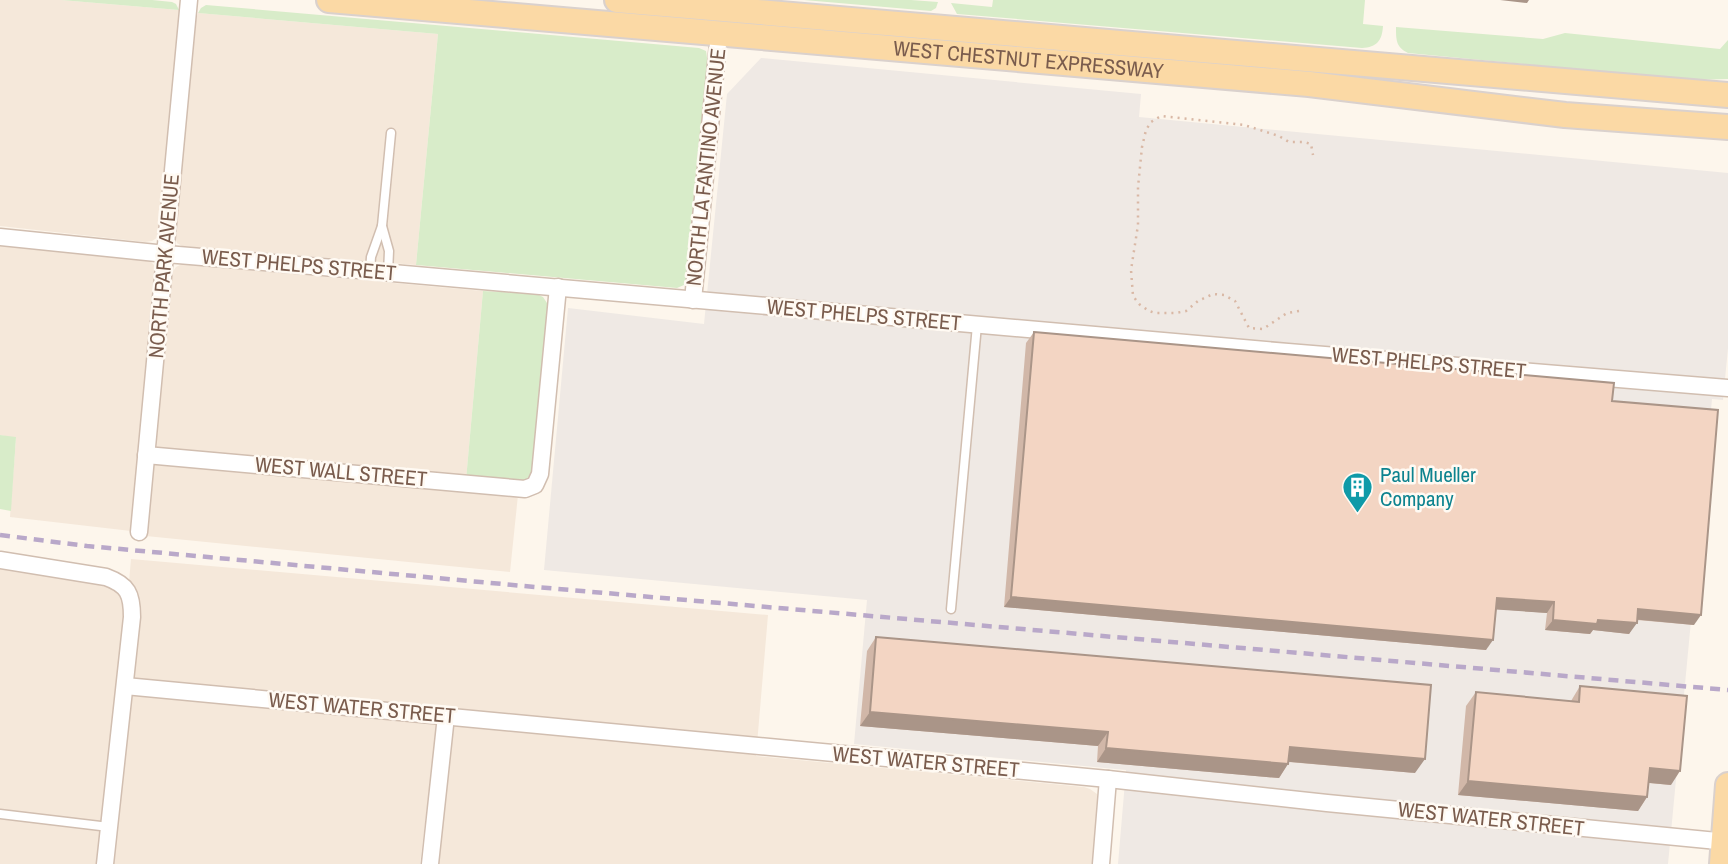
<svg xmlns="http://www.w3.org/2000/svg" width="1728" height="864" font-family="'Archivo Narrow',sans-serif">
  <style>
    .residential { fill: #f5e8da }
    .industrial { fill: #efe9e4 }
    .green { fill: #d8ecc9 }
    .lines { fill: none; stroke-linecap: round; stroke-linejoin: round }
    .lane-casing { stroke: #d1beb0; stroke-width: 11 }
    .street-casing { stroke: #d1beb0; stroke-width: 19 }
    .primary-casing { stroke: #dad1cd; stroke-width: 28 }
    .path { stroke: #d9b8a5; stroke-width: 2.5; stroke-dasharray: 2 5; stroke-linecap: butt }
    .lane { stroke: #fff; stroke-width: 8 }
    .street { stroke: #fff; stroke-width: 16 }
    .primary { stroke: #fbd9a5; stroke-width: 24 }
    .rail { stroke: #b9a8c9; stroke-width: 4.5; stroke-dasharray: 10 7; stroke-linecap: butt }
    .wall { fill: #d1b7a8 }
    .shaded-wall { fill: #aa9588 }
    .building { fill: #f3d5c3; stroke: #aa9588; stroke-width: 2 }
    .labels { text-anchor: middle; stroke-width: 5; stroke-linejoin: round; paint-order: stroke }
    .street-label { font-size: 21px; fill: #7a5c4d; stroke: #fffaf3 }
    .culture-label { font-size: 21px; fill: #0d838f; stroke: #fffaf3; text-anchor: start }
  </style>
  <rect width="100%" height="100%" fill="#fdf6ec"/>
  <g class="residential">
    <path d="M0,0H61L179,10L160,231L158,237L152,241L145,242L0,226Z"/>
    <path d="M198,13L438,34L416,265L182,246L177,243L175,237L194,28Z"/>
    <path d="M0,245L150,261L157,268L131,531L10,517L16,438L0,435Z"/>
    <path d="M182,264L483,291L466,480L163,452L157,448L156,441L172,273L176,267Z"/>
    <path d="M155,463L518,495L510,572L146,536L152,468Z"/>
    <path d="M131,559L768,615L756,756L1084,787L1090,789L1097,794L1099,802L1093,864H436L439,708L420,864H0V565L129,582Z"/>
  </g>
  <path class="industrial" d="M761,58L1141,94L1139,117L1728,173V348L1723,400L1712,399L1668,864H1118L1126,770L854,744L867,600L544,570L568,308L704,324L727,94Z"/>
  <g class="green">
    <path d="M61,0H152L172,2L176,4L179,10Z"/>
    <path d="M804,0H911L938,2L936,8L931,11Z"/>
    <path d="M993,0H1365L1363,24L1383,26C1382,41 1377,47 1362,48L957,14L951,3L992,7Z"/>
    <path d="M206,5L699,48L706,51L708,64L687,279L684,285L677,288L416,265L438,34L198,13L201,8Z"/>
    <path d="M1396,27L1543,39L1565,33L1720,49L1728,40V79L1692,80L1408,53C1396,47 1396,40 1396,27Z"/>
    <path d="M483,291L537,294L543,297L549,306L535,465C533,470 530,477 525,480C513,486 480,481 466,480Z"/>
    <path d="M0,435L16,437L11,511L0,509Z"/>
  </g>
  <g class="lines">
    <defs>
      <g id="lane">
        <path d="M382,226L389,251L388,273"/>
        <path d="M370,271L371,257L382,226L391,133"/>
        <path d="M951,609L977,325"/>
        <path d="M0,814L109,827"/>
      </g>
      <g id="street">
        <path d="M0,237L166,254L370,271L1288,352L1728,388"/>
        <path d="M693,300L719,34"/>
        <path d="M146,455L525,489L535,485L540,474L558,287"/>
        <path d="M139,532L189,0"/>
        <path d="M0,560L106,577C128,585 132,594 132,617L105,864"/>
        <path d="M125,686L1108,779L1327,803L1728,842"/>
        <path d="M430,864L446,716"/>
        <path d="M1101,864L1108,779"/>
      </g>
      <g id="primary">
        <path id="s1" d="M329,0L1309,84L1565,115L1728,127"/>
        <path d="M617,0L1728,95"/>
        <path d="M1722,864L1728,785"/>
      </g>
    </defs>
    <use href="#lane" class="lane-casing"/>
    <use href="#street" class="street-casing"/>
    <use href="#primary" class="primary-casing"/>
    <path class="path" d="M1299,311L1287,313L1263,329L1249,328L1235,301L1224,295L1213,294L1198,301L1186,311L1176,313H1155L1149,311L1139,304L1133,296L1131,270L1138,225V187L1142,147L1146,130L1151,122L1161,116L1244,125L1279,136L1289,142H1304L1311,144L1313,155"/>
    <use href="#lane" class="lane"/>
    <use href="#street" class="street"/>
    <use href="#primary" class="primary"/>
    <path class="rail" d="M0,535L87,546L524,586L1728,690"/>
  </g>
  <g class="wall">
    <path d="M1034,332L1612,401L1694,625L1637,620L1629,634L1593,630L1590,634L1545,630L1547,613L1496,609L1486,650L1004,607L1026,343Z"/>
    <path d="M876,637L1415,773L1289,762L1279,778L1097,762L1098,746L860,726L867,651Z"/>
    <path d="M1580,686L1671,785L1649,783L1647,797L1638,811L1458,795L1466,706L1476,692L1571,701Z"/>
  </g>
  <g class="shaded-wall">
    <path d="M1500,0H1529L1527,3Z"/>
    <path d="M1011,597L1493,640L1486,650L1004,607Z"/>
    <path d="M1497,598L1554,602L1547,613L1489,609Z"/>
    <path d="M1638,609L1701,615L1694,625L1631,619Z"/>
    <path d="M1553,620H1598L1637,623L1629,634L1593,630L1590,634L1545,630Z"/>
    <path d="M870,712L1108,732L1098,746L860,726Z"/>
    <path d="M1290,747L1425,759L1415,773L1280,761Z"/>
    <path d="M1106,748L1288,764L1279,778L1097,762Z"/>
    <path d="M1650,768L1680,771L1671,785L1640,782Z"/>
    <path d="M1468,781L1647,797L1638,811L1458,795Z"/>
  </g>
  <g class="building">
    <path d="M1034,332L1614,383L1612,401L1718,410L1701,615L1638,609L1637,623L1598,620L1597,624L1553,620L1554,602L1497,598L1493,640L1011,597Z"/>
    <path d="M876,637L1431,685L1425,759L1290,747L1288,764L1106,748L1108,732L870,712Z"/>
    <path d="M1580,686L1687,696L1680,771L1650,768L1647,797L1468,781L1476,692L1579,702Z"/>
  </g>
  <defs>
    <symbol id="building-pin" viewBox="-11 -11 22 30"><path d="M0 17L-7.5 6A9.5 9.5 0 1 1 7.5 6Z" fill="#0f9aa8" stroke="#fffaf3"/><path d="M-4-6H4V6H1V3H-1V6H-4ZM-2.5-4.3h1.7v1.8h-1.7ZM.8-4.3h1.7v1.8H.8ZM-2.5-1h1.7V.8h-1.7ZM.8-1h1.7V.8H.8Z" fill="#fff"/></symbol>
  </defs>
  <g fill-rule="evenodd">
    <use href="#building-pin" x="1340" y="470" width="35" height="47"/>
  </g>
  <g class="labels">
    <g class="street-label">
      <text dy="7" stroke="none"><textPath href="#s1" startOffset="702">WEST CHESTNUT EXPRESSWAY</textPath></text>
      <text transform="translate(706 167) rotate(-84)" y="7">NORTH LA FANTINO AVENUE</text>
      <text transform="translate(299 265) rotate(5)" y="7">WEST PHELPS STREET</text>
      <text transform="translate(164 266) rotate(-85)" y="7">NORTH PARK AVENUE</text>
      <text transform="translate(864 315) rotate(5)" y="7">WEST PHELPS STREET</text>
      <text transform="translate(1429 363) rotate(5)" y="7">WEST PHELPS STREET</text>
      <text transform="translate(341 472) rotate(5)" y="7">WEST WALL STREET</text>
      <text transform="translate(362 708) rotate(5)" y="7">WEST WATER STREET</text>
      <text transform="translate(926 762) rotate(5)" y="7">WEST WATER STREET</text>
      <text transform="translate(1491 819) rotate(6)" y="7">WEST WATER STREET</text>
    </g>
    <g class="culture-label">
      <text x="1380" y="482">Paul Mueller<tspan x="1380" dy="24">Company</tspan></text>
    </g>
  </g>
</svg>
